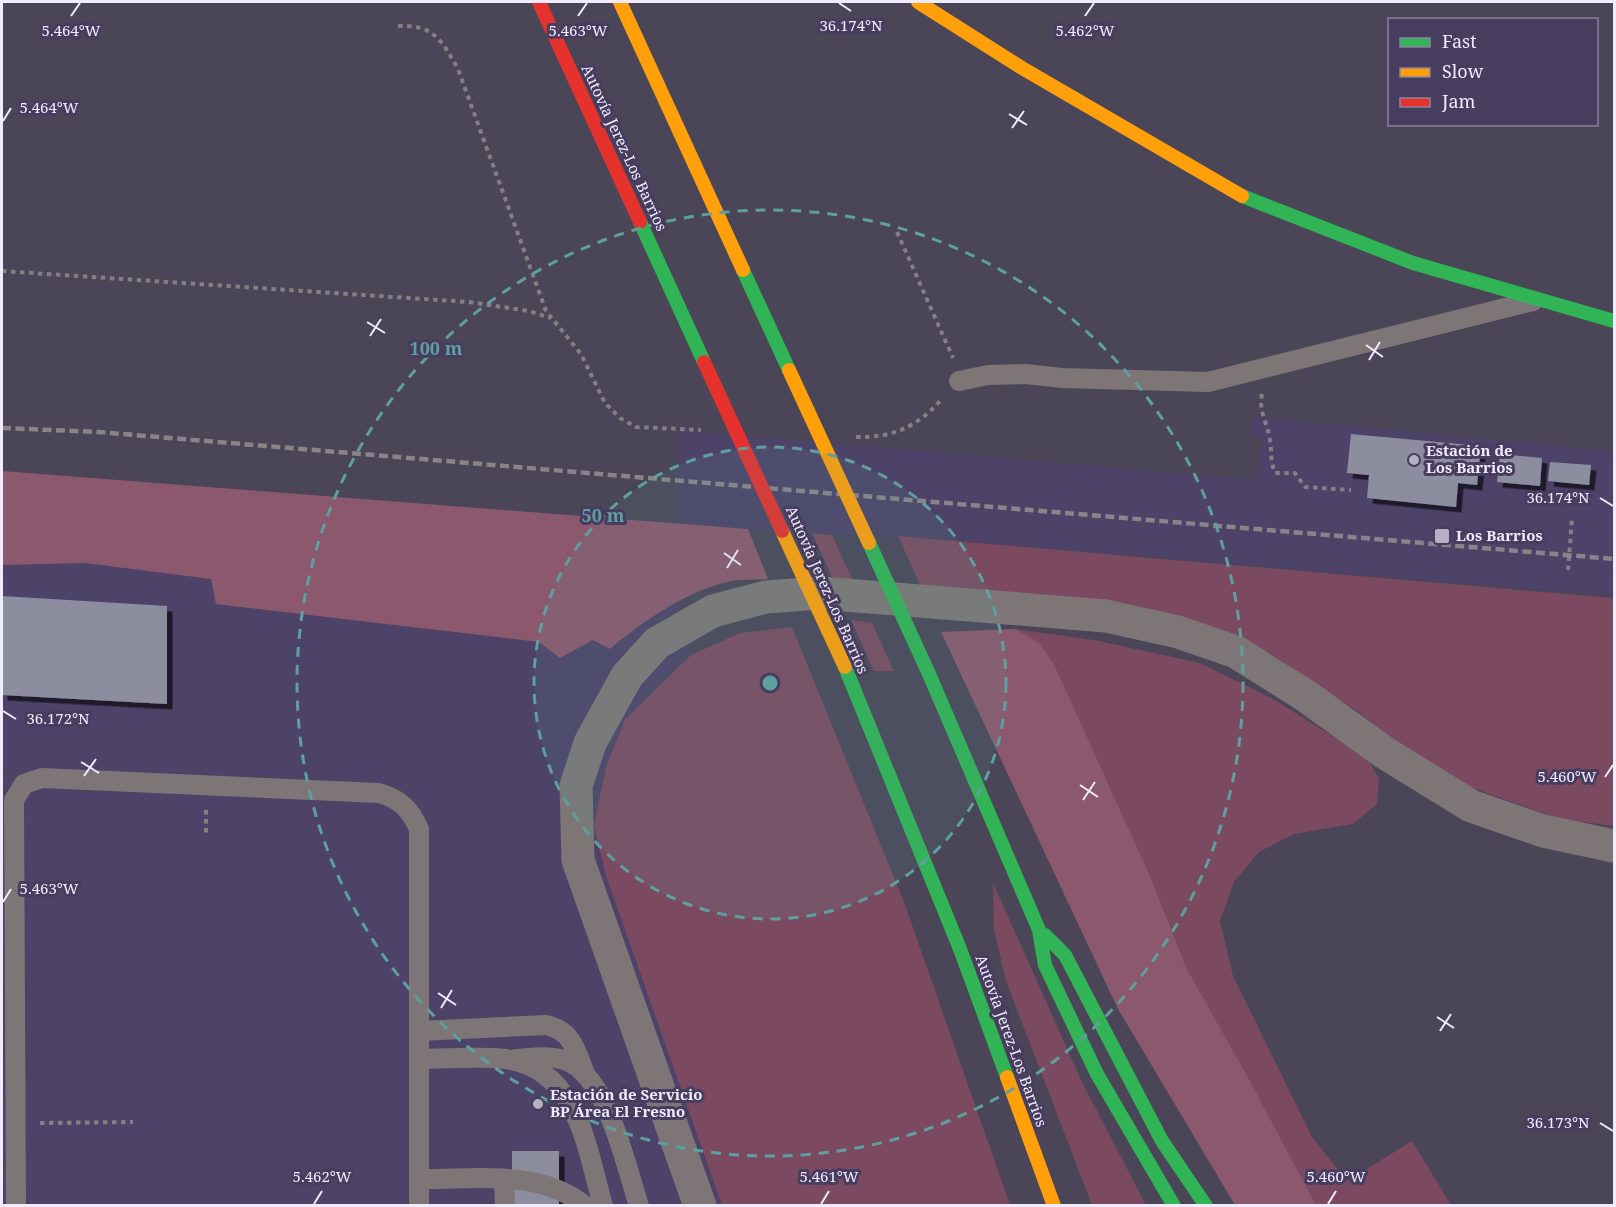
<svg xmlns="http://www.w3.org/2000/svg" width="1616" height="1207" font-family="'Noto Serif',serif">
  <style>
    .built { fill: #4d4268 }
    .green { fill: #7c4a60 }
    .forest { fill: #8c586d }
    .building { fill: #8d8da0; filter: url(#shadow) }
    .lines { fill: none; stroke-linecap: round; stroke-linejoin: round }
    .path { stroke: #847f82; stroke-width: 4; stroke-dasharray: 4.5 4.5; stroke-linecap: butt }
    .lane { stroke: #7e7676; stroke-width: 20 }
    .street { stroke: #7e7676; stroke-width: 33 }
    .fast { stroke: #30b455; stroke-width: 14 }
    .slow { stroke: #ff9f0a; stroke-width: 14 }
    .jam { stroke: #e5322d; stroke-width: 14 }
    .rail { stroke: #898487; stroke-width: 4.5; stroke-dasharray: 9 4.5; stroke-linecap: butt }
    .fast-bridge { stroke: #30b455; stroke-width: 14 }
    .slow-bridge { stroke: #ff9f0a; stroke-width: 14 }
    .jam-bridge { stroke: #e5322d; stroke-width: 14 }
    .ticks { fill: none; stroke: #f0ecfd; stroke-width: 2 }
    .ring { fill: none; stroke: #5e9fa0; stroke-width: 3; stroke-dasharray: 10 8 }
    .poi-dot { fill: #b6b2c3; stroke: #473d5f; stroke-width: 2 }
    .labels { text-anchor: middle; stroke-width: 6; stroke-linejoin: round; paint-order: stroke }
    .street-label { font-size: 15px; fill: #f0ecfd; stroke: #473d5f }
    .poi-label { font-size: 15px; font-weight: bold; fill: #f0ecfd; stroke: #473d5f; text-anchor: start }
    .ticks-label { font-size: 15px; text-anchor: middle; fill: #f0ecfd; stroke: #473d5f; stroke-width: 6; stroke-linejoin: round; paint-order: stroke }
    .centre { fill: #5e9fa0; stroke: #473d5f; stroke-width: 3 }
    .ring-label { font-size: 18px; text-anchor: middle; font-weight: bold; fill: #5e9fa0; stroke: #473d5f; stroke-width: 6; stroke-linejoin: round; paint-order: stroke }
  </style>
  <defs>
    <filter id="shadow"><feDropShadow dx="5.5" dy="5.5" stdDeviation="0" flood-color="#0009"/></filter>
  </defs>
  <rect width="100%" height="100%" fill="#4a4557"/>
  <g class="built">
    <path d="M1253,417L1614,451V596L898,536L832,535L678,524L679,430L1257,480L1263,436L1249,435Z"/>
    <path d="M2,520L669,574L691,655L913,1205H2Z"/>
  </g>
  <g class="green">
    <path d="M812,533L832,535L856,587L835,584Z"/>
    <path d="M898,536L1614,598V826L1560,819L1470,787L1412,754L1358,712L1271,654L1219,632L1125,603L923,591Z"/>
    <path d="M851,620L872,623L894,671H874Z"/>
    <path d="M792,627L904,902L1010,1205H722L606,876L594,825L606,767L625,719L691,655L740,633Z"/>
    <path d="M1015,629L1094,640L1200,663L1273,699L1367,758L1379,779L1377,804L1353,824L1294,834L1259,852L1234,882L1220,921L1233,976L1312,1137L1347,1181L1412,1141L1451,1205H1316L1249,1079L1187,969L1150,876L1055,666Z"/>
    <path d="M993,883L1083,1084L1146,1205H1092L1006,981L994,930Z"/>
  </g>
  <g class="forest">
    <path d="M2,471L748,529L768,579C755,580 739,579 726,582C684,593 643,621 610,649L593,640L560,658L539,642L216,604L211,579L85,563L2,565Z"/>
    <path d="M1015,629L1039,643L1055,666L1150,876L1187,969L1249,1079L1316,1205H1235L1118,1009L941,632Z"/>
  </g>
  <g class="building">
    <path d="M1351,434L1481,446L1477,485L1458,483L1456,507L1367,498L1369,475L1347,473Z"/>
    <path d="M1500,454L1542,458L1540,486L1497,482Z"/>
    <path d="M1550,462L1591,465L1589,485L1548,481Z"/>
    <path d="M2,596L167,606V704L2,695Z"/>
    <rect x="512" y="1151" width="47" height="55"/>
  </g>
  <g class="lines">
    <g class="path">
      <path d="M398,26C434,24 442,41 458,69L546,311L581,354L605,403L620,418L636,427L701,430"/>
      <path d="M897,232L953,358"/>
      <path d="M2,271L469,302L529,311L551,318"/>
      <path d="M1262,394C1258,411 1268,424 1270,440C1272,452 1270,461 1275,473H1295L1305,487L1351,490"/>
      <path d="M856,437C892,438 917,427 941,400"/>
      <path d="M1568,570L1572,519"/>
      <path d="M206,810V834"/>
      <path d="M40,1123L133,1122"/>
    </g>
    <g class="lane">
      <path d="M959,381L988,375L1026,374L1062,378L1208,382L1533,301"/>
      <path d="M419,1031L546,1025C573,1031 576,1051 585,1074"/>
      <path d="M419,1059C447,1059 478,1056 506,1059C578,1069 587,1149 603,1206"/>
      <path d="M516,1059C534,1058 554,1054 571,1063C609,1084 626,1166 639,1206"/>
      <path d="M419,1179C474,1180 539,1168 585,1206"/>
      <path d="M504,1180L505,1206"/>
      <path d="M16,1206L14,800L24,784L42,778L379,793C400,799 410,809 419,829V1206"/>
    </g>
    <path class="street" d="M700,1206L578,860L576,786L590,743L627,676L657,643L713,611L766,597L820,593L1106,616L1178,632L1236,652L1306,696L1385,753L1471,806L1543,831L1614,846"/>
    <g class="fast">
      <path d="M1242,196L1413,263L1614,321"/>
      <path d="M640,222L704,362"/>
      <path d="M743,270L789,370"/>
      <path d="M845,667L960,949L1007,1077"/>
      <path d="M929,674L1039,930L1045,965L1097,1074L1174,1206"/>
      <path d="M1045,935L1065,955L1162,1141L1206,1206"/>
    </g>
    <g class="slow">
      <path d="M620,2L743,270"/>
      <path d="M918,2L1022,68L1242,196"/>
      <path d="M1007,1077L1054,1206"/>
    </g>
    <path class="jam" d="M539,2L640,222"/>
    <path class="rail" d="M2,428L99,432L1614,559"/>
    <path class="fast-bridge" d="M869,543L929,674"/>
    <g class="slow-bridge">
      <path d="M789,370L869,543"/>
      <path d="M782,531L845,667"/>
    </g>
    <path class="jam-bridge" d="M704,362L782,531"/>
  </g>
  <path class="ticks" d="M839,3L851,11M71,16L80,3M578,16L587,3M1085,16L1094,3M1009,114L1027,125M3,121L11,108M1012,128L1024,111M367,322L385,333M370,336L381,319M1366,345L1383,357M1369,360L1380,342M1600,498L1613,506M724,553L741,565M727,568L738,550M3,711L16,719M81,762L99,773M84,776L96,759M1605,777L1613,765M1080,785L1098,797M1083,800L1095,782M3,902L11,889M438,993L456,1005M441,1008L452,990M1437,1017L1454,1028M1440,1031L1451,1014M1600,1123L1613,1131M314,1204L322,1191M821,1204L829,1191M1328,1204L1336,1191"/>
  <circle cx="770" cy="683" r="236" fill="#5e9fa0" fill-opacity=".12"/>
  <g class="ring">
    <circle cx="770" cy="683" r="236"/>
    <circle cx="770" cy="683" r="473"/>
  </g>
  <g class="poi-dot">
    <circle cx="1414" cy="460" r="6"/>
    <rect x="1434" y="528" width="16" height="16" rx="3"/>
    <circle cx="538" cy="1104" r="6"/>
  </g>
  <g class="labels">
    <g class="street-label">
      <text transform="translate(624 148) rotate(65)" y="5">Autovía Jerez-Los Barrios</text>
      <text transform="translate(827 590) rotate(66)" y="5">Autovía Jerez-Los Barrios</text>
      <text transform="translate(1011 1041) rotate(70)" y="5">Autovía Jerez-Los Barrios</text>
    </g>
    <g class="poi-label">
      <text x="1426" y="456">Estación de<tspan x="1426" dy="17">Los Barrios</tspan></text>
      <text x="1456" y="541">Los Barrios</text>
      <text x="550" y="1100">Estación de Servicio<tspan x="550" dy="17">BP Área El Fresno</tspan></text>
    </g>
  </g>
  <g class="ticks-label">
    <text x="851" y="31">36.174°N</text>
    <text x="71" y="36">5.464°W</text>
    <text x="578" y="36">5.463°W</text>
    <text x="1085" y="36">5.462°W</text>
    <text x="49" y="113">5.464°W</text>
    <text x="1558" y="503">36.174°N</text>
    <text x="58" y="724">36.172°N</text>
    <text x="1567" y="782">5.460°W</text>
    <text x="49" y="894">5.463°W</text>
    <text x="1558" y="1128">36.173°N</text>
    <text x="322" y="1182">5.462°W</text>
    <text x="829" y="1182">5.461°W</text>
    <text x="1336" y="1182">5.460°W</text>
  </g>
  <circle cx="770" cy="683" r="9" class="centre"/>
  <g class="ring-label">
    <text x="436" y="355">100 m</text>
    <text x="603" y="522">50 m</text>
  </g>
  <rect width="1616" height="1207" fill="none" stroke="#f0ecfd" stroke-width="6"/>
  <rect x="1388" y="18" width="210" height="108" fill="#473d5f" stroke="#8b839e" stroke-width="1.5"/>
  <rect x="1400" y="38" width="30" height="9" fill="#30b455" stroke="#8b839e" stroke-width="1.5"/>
  <text x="1442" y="48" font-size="18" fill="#f0ecfd">Fast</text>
  <rect x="1400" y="68" width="30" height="9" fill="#ff9f0a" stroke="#8b839e" stroke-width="1.5"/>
  <text x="1442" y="78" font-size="18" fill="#f0ecfd">Slow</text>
  <rect x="1400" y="98" width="30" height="9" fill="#e5322d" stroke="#8b839e" stroke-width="1.5"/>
  <text x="1442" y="108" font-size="18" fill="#f0ecfd">Jam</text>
</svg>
